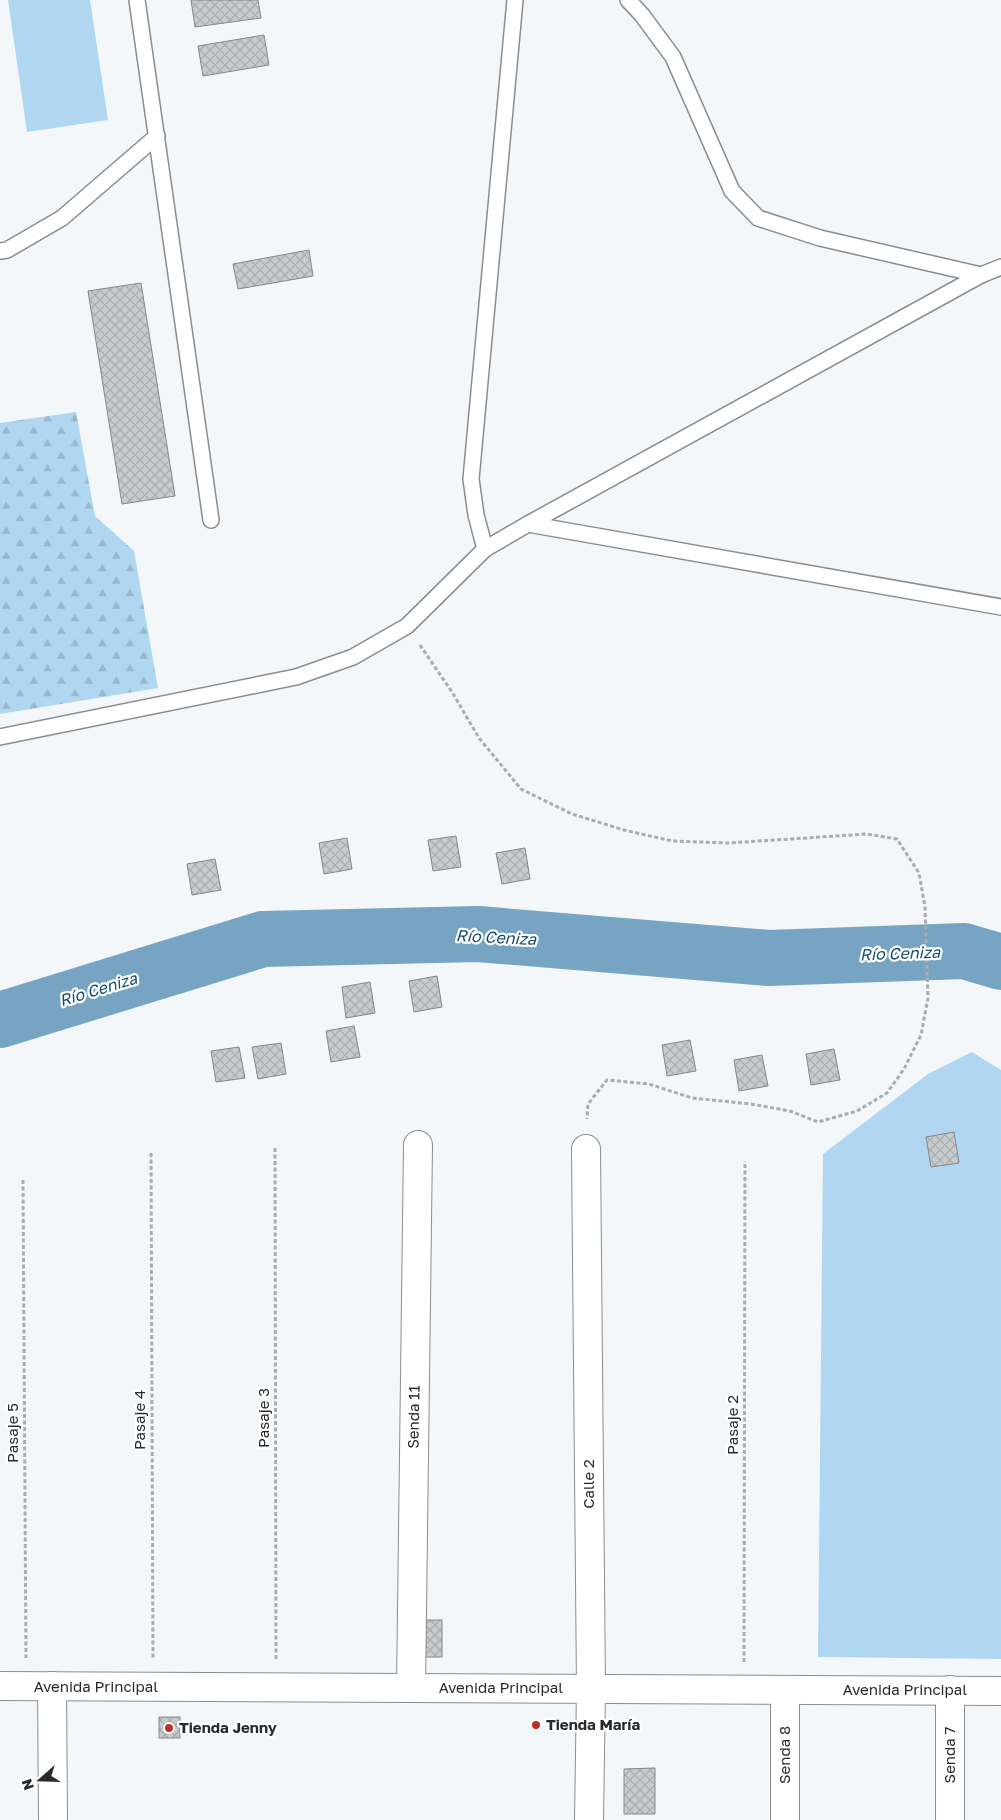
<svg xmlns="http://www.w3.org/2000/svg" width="1001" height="1820" font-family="'Golos Text',sans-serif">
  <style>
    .forest { fill: url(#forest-firs) }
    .park { fill: #b0d6f1 }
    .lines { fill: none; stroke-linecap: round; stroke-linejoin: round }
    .river { stroke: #77a4c2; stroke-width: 56 }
    .building { fill: url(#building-cross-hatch); stroke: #84888b }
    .service-casing { stroke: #8a8d90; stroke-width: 18 }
    .minor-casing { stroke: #8a8d90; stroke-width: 30 }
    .path { stroke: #aaacaf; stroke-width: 3; stroke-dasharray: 4 2.5; stroke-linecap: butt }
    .service { stroke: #fff; stroke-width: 15 }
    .minor { stroke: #fff; stroke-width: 28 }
    .poi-dot { fill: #be3026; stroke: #fff; stroke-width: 2 }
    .labels { text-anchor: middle; stroke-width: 4.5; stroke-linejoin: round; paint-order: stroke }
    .street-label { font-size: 15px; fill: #28292a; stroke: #fff }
    .poi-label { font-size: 15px; font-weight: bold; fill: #28292a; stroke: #fff; text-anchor: start }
    .water-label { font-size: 16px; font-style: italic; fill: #154c6b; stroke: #fff }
  </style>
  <defs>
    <pattern id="forest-firs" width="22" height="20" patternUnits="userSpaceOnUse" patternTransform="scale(1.25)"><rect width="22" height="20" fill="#b0d6f1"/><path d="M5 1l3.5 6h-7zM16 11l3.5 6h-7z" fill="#97b8cf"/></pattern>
    <pattern id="building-cross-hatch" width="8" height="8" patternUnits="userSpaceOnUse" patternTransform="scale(1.25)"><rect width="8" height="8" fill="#c7cbce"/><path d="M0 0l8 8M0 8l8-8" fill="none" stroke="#abaeb1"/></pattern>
  </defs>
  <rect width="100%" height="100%" fill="#f3f7fa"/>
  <path class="forest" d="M76,412L95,516L134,551L158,688L0,714V423Z"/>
  <g class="park">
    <path d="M8,0H90L108,120L27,132Z"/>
    <path d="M972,1052L1001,1070V1659L818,1657L823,1154L928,1074Z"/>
  </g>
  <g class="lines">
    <path class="river" d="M0,1020L263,939L478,934L769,958L964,951L1001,962"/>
  </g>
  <g class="building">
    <path d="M191,0H258L261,18L195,27Z"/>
    <path d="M264,35L269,65L203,76L198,46Z"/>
    <path d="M309,250L313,276L238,289L233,264Z"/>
    <path d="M141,283L175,496L122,504L88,291Z"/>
    <path d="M456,836L461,867L433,871L428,840Z"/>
    <path d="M347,838L352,869L324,874L319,843Z"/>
    <path d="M525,848L530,879L502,884L496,853Z"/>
    <path d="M215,859L221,890L192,895L187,864Z"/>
    <path d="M437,976L442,1007L414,1012L409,981Z"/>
    <path d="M370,982L375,1013L346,1018L342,987Z"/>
    <path d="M354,1026L360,1057L331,1062L326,1031Z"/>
    <path d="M690,1040L696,1071L667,1076L662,1045Z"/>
    <path d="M281,1043L286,1074L258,1079L252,1047Z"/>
    <path d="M239,1047L245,1078L216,1082L211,1051Z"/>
    <path d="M834,1049L840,1080L811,1085L806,1054Z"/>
    <path d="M762,1055L768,1086L739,1091L734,1060Z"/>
    <path d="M954,1132L959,1163L931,1167L926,1137Z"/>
    <rect x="414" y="1620" width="28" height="37"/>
    <rect x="159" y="1717" width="21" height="21"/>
    <path d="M655,1768V1814H624V1769Z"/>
  </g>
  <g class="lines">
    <defs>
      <g id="service">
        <path d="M137,0L211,520"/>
        <path d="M628,0L642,15L673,57L732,191L758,218L820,238L981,275"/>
        <path d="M0,251L7,250L62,218L157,136"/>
        <path d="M528,524L1001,607"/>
        <path d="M485,549L476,515L471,479L515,0"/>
        <path d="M0,737L296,677L353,657L407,626L485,549L528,524L981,275L1001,267"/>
      </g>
      <g id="minor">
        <path d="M586,1149L591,1689L589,1820"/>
        <path d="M0,1686L1001,1691"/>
        <path d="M52,1686L53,1820"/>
        <path d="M411,1688L418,1145"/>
        <path d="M785,1820V1690"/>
        <path d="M950,1820V1690"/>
      </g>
    </defs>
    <use href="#service" class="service-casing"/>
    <use href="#minor" class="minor-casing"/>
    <g class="path">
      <path d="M420,645L452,692L479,738L521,789L572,814L624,830L672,841L728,843L867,834L897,839L919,873L925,907L928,998L921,1035L904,1069L887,1093L857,1111L818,1122L790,1111L751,1104L692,1098L649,1084L607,1080L588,1104L587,1119"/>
      <path d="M275,1148L276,1659"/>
      <path d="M151,1153L153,1659"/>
      <path d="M23,1180L26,1658"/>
      <path d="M744,1662L745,1161"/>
    </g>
    <use href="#service" class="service"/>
    <use href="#minor" class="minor"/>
  </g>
  <g class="poi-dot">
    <circle cx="536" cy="1725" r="5"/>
    <circle cx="169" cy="1728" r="5"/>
  </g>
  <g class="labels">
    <g class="street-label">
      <text transform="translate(414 1417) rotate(-89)" y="5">Senda 11</text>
      <text transform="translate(264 1418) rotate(-90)" y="5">Pasaje 3</text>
      <text transform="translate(140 1420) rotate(-90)" y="5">Pasaje 4</text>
      <text transform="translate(733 1425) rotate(-90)" y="5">Pasaje 2</text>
      <text transform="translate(13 1433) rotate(-90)" y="5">Pasaje 5</text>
      <text transform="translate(589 1484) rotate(-90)" y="5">Calle 2</text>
      <text x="96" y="1692">Avenida Principal</text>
      <text x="501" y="1693">Avenida Principal</text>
      <text x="905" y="1695">Avenida Principal</text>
      <text transform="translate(785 1755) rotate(-90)" y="5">Senda 8</text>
      <text transform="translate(950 1755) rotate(-90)" y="5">Senda 7</text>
    </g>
    <g class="poi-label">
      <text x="546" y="1730">Tienda María</text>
      <text x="179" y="1733">Tienda Jenny</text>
    </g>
    <g class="water-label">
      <text transform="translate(496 937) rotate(3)" y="6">Río Ceniza</text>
      <text transform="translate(900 953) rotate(-2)" y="6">Río Ceniza</text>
      <text transform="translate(98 989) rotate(-17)" y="6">Río Ceniza</text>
    </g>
  </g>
  <g transform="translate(40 1780) rotate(250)" stroke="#ffffff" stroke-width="4" paint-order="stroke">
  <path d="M0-4L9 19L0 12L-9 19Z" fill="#28292a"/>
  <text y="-8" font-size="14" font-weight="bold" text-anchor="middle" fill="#28292a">N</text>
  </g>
</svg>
